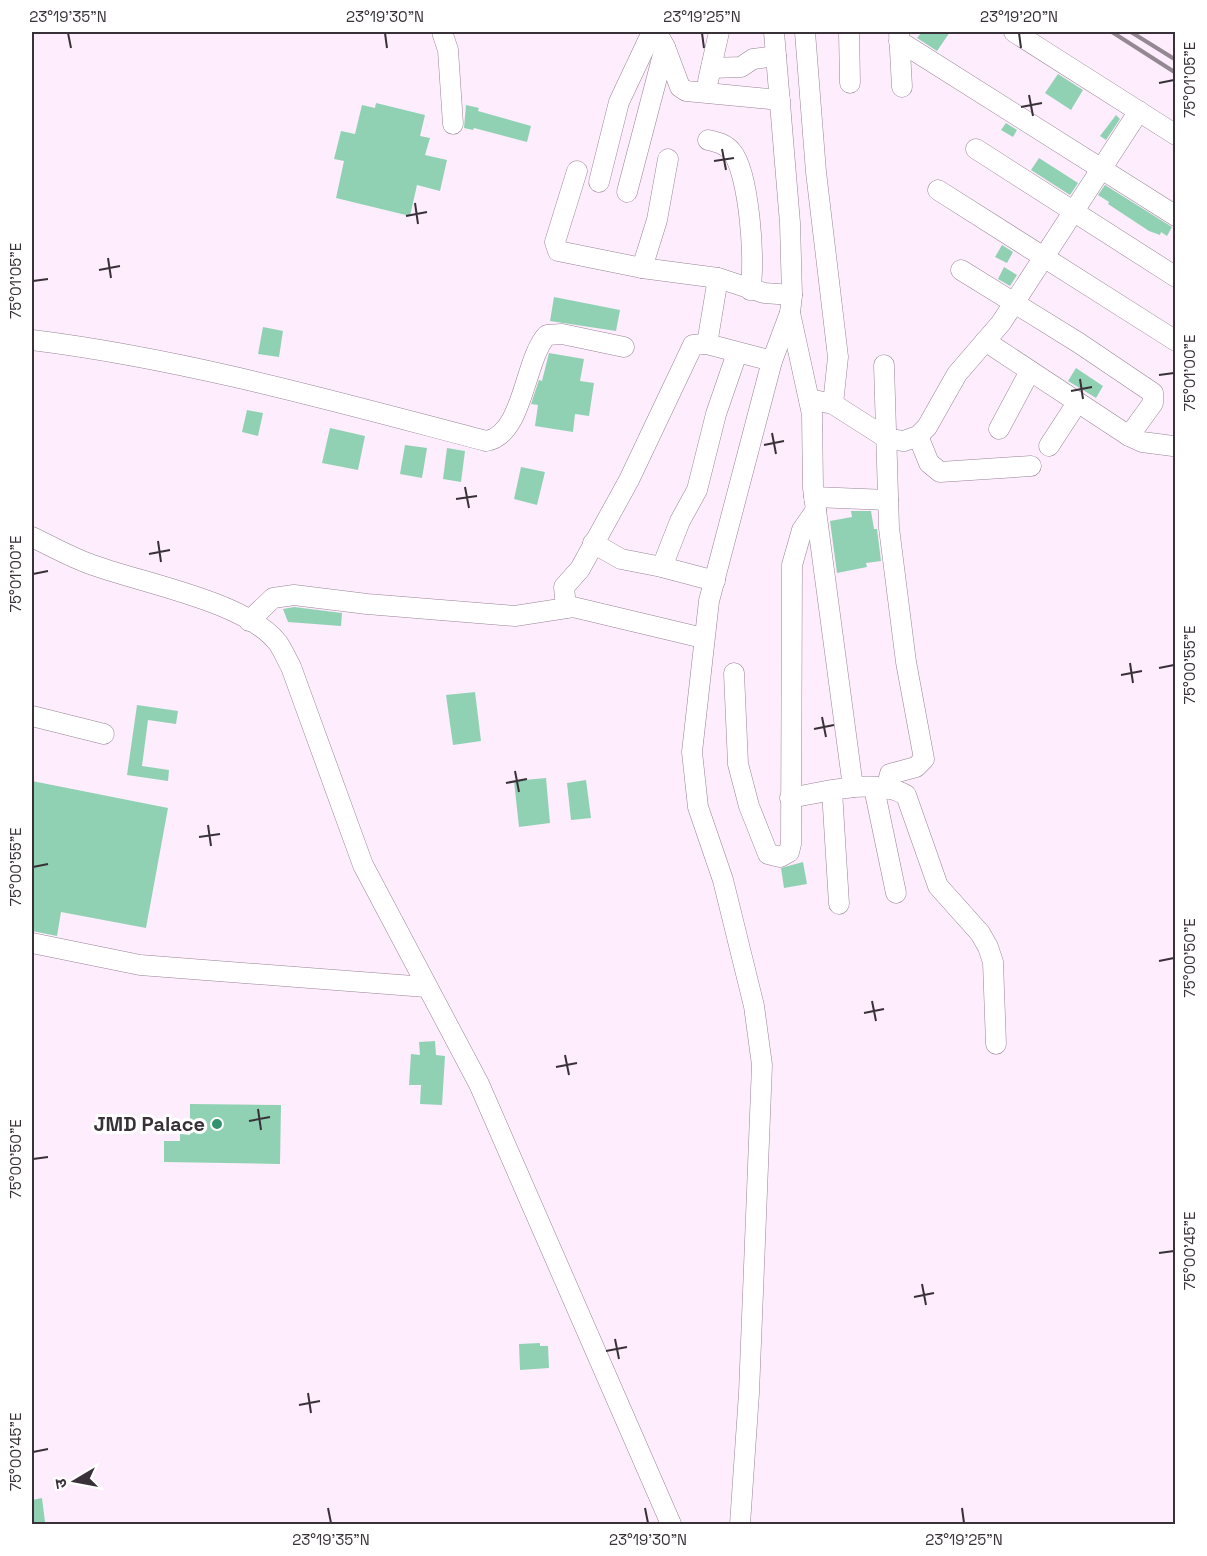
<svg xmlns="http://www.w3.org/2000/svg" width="1207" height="1556" font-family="'Space Grotesk','Noto Sans Devanagari',sans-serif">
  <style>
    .building { fill: #90d1b4 }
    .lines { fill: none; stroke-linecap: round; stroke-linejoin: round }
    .minor-casing { stroke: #978495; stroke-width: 21 }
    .minor { stroke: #fff; stroke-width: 20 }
    .rail { stroke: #948893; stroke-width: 4 }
    .ticks { fill: none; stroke: #393138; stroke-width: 2 }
    .poi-dot { fill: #31946f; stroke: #fff; stroke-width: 2 }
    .labels { text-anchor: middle; stroke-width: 6; stroke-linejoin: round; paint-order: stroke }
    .poi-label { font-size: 20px; font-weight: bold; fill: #393138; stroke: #fff; text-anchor: end }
    .neatline { fill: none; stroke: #393138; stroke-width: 2 }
    .ticks-label { font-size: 15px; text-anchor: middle; fill: #393138 }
  </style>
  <rect width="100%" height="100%" fill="#feedfc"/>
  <g class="building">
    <path d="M922,32H950L937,51L917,38Z"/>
    <path d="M1058,74L1083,90L1071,110L1045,93Z"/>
    <path d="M376,103L425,115L420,136L430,138L425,155L447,160L440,191L417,185L410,216L336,198L344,161L334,159L341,131L355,134L362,105L375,108Z"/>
    <path d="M466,105L479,108L478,111L531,126L527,142L474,128L473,130L464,128Z"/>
    <path d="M1116,115L1120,119L1106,140L1100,136Z"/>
    <path d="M1006,123L1017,130L1013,137L1001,130Z"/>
    <path d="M1039,158L1078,183L1070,195L1031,170Z"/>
    <path d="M1105,185L1172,227L1167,236L1161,232L1160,235L1149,231L1108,204L1109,202L1098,195Z"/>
    <path d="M1002,245L1013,252L1007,263L995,257Z"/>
    <path d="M1004,267L1017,275L1010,286L998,279Z"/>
    <path d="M554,297L620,310L616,331L550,321Z"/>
    <path d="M263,327L283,331L279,357L258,354Z"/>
    <path d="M549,353L584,359L580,381L594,383L589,416L575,414L573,432L535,426L538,405L531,404L539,380L542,381Z"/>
    <path d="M1076,368L1103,386L1096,398L1068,381Z"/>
    <path d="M247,410L263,413L258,436L242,432Z"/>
    <path d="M330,428L365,436L358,470L322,463Z"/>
    <path d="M405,445L427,448L422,478L400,474Z"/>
    <path d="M447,448L465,451L461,482L443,479Z"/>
    <path d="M521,467L545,472L537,505L514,499Z"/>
    <path d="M851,511H871L874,529H877L881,561L866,563L867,567L837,573L830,521L852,517Z"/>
    <path d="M294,607L342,613L341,626L288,622L283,609Z"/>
    <path d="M475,692L481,741L453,745L446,695Z"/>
    <path d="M137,705L178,711L176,724L148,720L142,766L169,770L168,781L127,775Z"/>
    <path d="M546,778L550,823L519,827L514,781Z"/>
    <path d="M586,780L591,818L571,820L567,783Z"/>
    <path d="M32,781L168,808L146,928L61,912L57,936L32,931Z"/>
    <path d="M803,862L807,884L784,888L781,868Z"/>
    <path d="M435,1041L436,1055L445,1056L442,1105L420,1104L421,1085H409L411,1054L420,1055L419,1042Z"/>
    <path d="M190,1104L281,1105L280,1164L164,1162V1141H180V1134L190,1135Z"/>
    <path d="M540,1343V1346H548L549,1368L520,1370L519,1344Z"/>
    <path d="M42,1498L45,1522L32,1524V1500Z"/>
  </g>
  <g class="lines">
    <defs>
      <g id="minor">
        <path d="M442,32L448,50L453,124"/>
        <path d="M805,32L816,172L838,357L833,404"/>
        <path d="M849,32L850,83"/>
        <path d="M899,32L902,87"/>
        <path d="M1014,32L1176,135"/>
        <path d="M651,34L661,40L665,47L680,87L686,91L780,100"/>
        <path d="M899,41L1176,216"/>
        <path d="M711,68L741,67L753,59L776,56"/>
        <path d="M708,81L719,32"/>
        <path d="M708,140C717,142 726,144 732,152C749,172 756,264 750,290"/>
        <path d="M976,149L1176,277"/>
        <path d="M577,171L555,242L558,251L642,268L718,278L764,293L792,295"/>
        <path d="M599,182L619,102L652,32"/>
        <path d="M938,190L1176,341"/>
        <path d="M627,192L665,47"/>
        <path d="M642,268L657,220L668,159"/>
        <path d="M961,270L1079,343L1153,393V403L1129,436"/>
        <path d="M790,313L812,414L813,488L853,787"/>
        <path d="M32,340C185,359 337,402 486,441C524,435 524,359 547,335L562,334L624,347"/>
        <path d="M985,341L1129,436L1142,442L1173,446"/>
        <path d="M707,344L718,278"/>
        <path d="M884,365L889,528L906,662L924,759L916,767L890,774L886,789"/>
        <path d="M809,399L833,404L888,439L904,441L918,436L927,427L957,374L1001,323L1139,111"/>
        <path d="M999,429L1030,371"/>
        <path d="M918,436L929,463L940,472L1031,466"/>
        <path d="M1049,446L1077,403"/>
        <path d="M814,497L888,500"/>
        <path d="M32,537C51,546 70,557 90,564C140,583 246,601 278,643C283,650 287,660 291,667L363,865L479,1084L671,1524"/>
        <path d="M593,543L621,559L662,567L715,581"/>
        <path d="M662,567L680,521L697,490L716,414L737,353"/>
        <path d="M566,608L564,587L580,569L629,480L693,345L707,344L772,361"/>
        <path d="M249,621L273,598L294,595L367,604L515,616L573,607L703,638"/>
        <path d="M734,673L738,764L749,806L768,854L780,857L789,852L791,844L792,565L802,530L816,510"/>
        <path d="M32,716L104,734"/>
        <path d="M874,788L896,893"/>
        <path d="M832,791L839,904"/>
        <path d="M790,798C823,792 877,777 906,795L938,886L980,933L988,947L993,962L996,1044"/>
        <path d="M32,943L140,965L426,987"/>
        <path d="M740,1524L749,1393L762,1065L754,1006L723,880L698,807L692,752L709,601L772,361L790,313L792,295L790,223L774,32"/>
      </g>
    </defs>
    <use href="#minor" class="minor-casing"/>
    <use href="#minor" class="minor"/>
    <g class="rail">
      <path d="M1112,32L1176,73"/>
      <path d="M1131,32L1176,60"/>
    </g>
  </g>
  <path class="ticks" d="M68,33L71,48M385,33L387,48M702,33L704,48M1019,33L1021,48M1159,83L1174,80M1029,95L1033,116M1021,107L1042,103M722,149L726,170M714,161L734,158M415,203L418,224M406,216L427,212M108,258L111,278M99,270L120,266M33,281L48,279M1159,375L1174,373M1080,379L1083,399M1071,391L1092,387M772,433L776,454M764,445L784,441M465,487L469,508M456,499L477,496M158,541L161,562M149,554L170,550M33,574L48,571M1130,663L1133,683M1159,668L1174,665M1121,675L1142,671M822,717L826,737M814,729L834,725M515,771L519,792M506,783L527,779M208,825L211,846M199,837L220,834M33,867L48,864M1159,961L1174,958M872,1001L876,1021M864,1013L884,1009M565,1055L569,1075M556,1067L577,1063M258,1109L261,1130M249,1121L270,1117M33,1159L48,1157M1159,1253L1174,1251M922,1284L926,1305M914,1297L934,1293M615,1339L619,1359M606,1351L627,1347M308,1393L311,1413M299,1405L320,1401M33,1452L48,1449M328,1508L331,1523M645,1508L648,1523M962,1508L964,1523"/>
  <circle class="poi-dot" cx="217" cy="1124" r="6"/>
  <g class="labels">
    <g class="poi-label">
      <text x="205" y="1131">JMD Palace</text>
    </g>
  </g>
  <rect width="1207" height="1556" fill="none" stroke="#ffffff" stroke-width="66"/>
  <g transform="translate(75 1481) rotate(260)" stroke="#ffffff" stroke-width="4.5" paint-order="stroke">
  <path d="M0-4.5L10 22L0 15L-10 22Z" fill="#393138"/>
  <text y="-9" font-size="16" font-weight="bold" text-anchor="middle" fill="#393138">उ</text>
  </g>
  <rect x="33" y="33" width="1141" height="1490" class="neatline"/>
  <g class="ticks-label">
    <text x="68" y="22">23°19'35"N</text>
    <text x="385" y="22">23°19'30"N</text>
    <text x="702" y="22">23°19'25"N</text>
    <text x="1019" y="22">23°19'20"N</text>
    <text transform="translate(1190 80) rotate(-90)" y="5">75°01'05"E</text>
    <text transform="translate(16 281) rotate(-90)" y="5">75°01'05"E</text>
    <text transform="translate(1190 373) rotate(-90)" y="5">75°01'00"E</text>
    <text transform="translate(16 574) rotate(-90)" y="5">75°01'00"E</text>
    <text transform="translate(1190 665) rotate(-90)" y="5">75°00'55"E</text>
    <text transform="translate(16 867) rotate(-90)" y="5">75°00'55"E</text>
    <text transform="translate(1190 958) rotate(-90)" y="5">75°00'50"E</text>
    <text transform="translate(16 1159) rotate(-90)" y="5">75°00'50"E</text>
    <text transform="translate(1190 1251) rotate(-90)" y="5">75°00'45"E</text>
    <text transform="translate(16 1452) rotate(-90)" y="5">75°00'45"E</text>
    <text x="331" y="1545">23°19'35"N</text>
    <text x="648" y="1545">23°19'30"N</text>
    <text x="964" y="1545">23°19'25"N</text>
  </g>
</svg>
